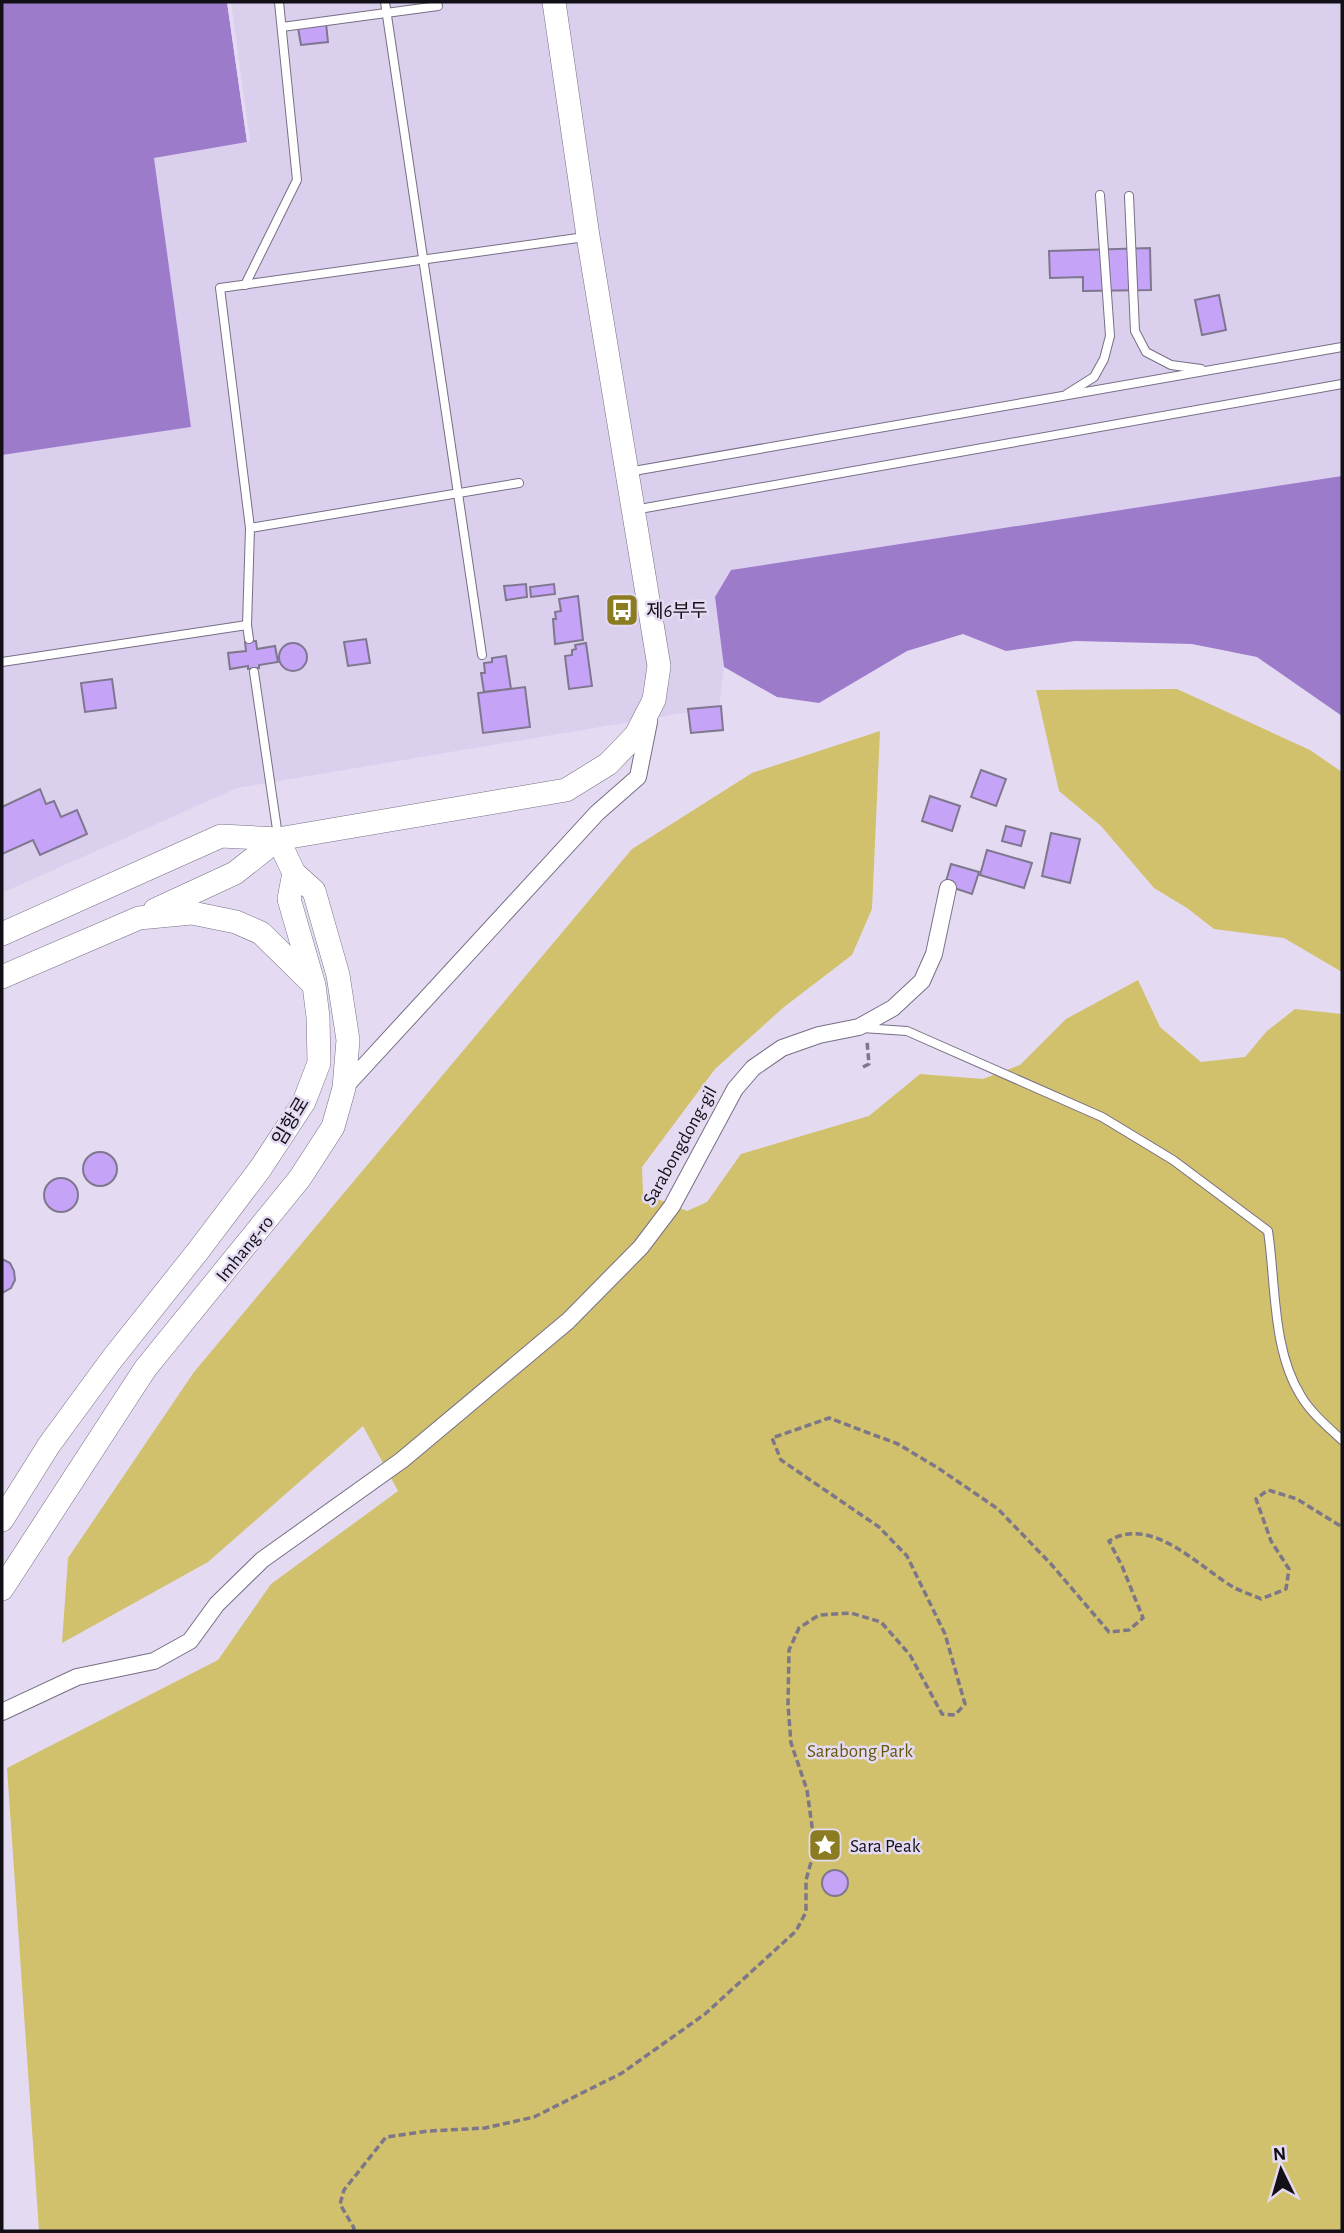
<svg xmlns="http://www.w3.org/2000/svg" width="1344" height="2233" font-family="'Alegreya Sans','Noto Sans KR',sans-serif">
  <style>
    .built { fill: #dbcfee }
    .green { fill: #d1c06c }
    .water { fill: #9d7bcb }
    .pier { fill: #e4dbf3 }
    .building { fill: #c5a3f6; stroke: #7f778d; stroke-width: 2 }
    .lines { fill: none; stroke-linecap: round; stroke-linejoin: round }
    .lane-casing { stroke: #776f84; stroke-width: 10 }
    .street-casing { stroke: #776f84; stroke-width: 18 }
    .secondary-casing { stroke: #776f84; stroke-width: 24 }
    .path { stroke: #7d7787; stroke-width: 3.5; stroke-dasharray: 7 3.5; stroke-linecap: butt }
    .lane { stroke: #fff; stroke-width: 8 }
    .street { stroke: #fff; stroke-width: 16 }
    .secondary { stroke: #fff; stroke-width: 23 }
    .labels { text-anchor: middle; stroke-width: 5; stroke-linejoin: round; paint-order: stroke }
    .poi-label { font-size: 19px; fill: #120f17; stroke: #e4dbf3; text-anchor: start }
    .street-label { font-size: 19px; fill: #120f17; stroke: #e4dbf3 }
    .park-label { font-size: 19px; fill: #65580b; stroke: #e4dbf3 }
  </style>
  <rect width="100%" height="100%" fill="#e4dbf3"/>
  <path class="built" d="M227,2H1342V476L731,570L715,597L724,667L719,707L237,788L2,893V455L191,427L154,158L247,142Z"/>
  <g class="green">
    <path d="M1177,689L1310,750L1342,772V972L1284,938L1214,929L1187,908L1154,888L1101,826L1059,791L1036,690Z"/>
    <path d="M880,731L872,909L852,955L784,1007L715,1069L642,1167L643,1193L687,1211L707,1202L741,1154L869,1116L920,1074L983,1079L1020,1065L1066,1019L1138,980L1160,1027L1201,1062L1245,1057L1267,1031L1295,1009L1342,1014V2231H39L7,1768L218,1660L271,1584L398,1491L363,1426L208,1562L62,1643L68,1558L194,1372L632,849L752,773Z"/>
  </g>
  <g class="water">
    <path d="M2,2H227L247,142L154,158L191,427L2,455Z"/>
    <path d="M1342,476V716L1257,657L1192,644L1075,641L1006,651L963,634L907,651L819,703L777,697L724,667L715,597L731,570Z"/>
  </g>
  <path class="pier" d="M227,2H231L250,141L247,142Z"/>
  <g class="building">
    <path d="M326,23L328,42L301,45L298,28Z"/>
    <path d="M1150,248L1151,290L1083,291V277L1050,278L1049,251Z"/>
    <path d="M1219,295L1226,330L1202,335L1195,300Z"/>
    <path d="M526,584L527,597L506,600L504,586Z"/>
    <path d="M554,584L555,594L531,597L530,587Z"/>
    <path d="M578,596L583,640L555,644L553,619H556L555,612L561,611L559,599Z"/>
    <path d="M366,639L370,663L348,666L344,642Z"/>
    <path d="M256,641L257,649L275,646L278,662L259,665V668L248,669V666L230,669L228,653L246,651L245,642Z"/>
    <path d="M586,643L592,686L569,689L565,656L572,655V650L576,649L575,645Z"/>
    <circle cx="293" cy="657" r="14"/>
    <path d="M506,656L511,689L484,692L481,673H485L484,663L492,662V658Z"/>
    <path d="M112,679L116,708L85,712L81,683Z"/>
    <path d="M525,687L530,727L483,733L478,693Z"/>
    <path d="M721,706L723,730L691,733L688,709Z"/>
    <path d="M981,770L1006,779L996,806L971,797Z"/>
    <path d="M40,789L46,804L54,801L61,817L77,810L87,834L40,855L33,840L2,854V807Z"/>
    <path d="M930,796L960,806L952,831L922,821Z"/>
    <path d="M1006,826L1025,831L1021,846L1002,841Z"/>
    <path d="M1051,833L1080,839L1070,883L1042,876Z"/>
    <path d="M987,850L1032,863L1024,888L980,875Z"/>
    <path d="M951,864L979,872L972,894L945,885Z"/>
    <circle cx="100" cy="1169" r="17"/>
    <circle cx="61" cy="1195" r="17"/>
    <path d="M2,1259L10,1263L14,1271L15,1280L11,1288L2,1293Z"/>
    <circle cx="835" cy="1883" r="13"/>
  </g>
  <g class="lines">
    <defs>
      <g id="lane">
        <path d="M385,2L482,655"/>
        <path d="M282,27L438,6"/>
        <path d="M1129,196L1135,331L1146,352L1171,365L1201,369"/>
        <path d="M245,285L297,180L279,2"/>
        <path d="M1067,394L1094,377L1104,359L1110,336L1100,195"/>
        <path d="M628,472L1342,347"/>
        <path d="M634,510L1342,384"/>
        <path d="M250,528L519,483"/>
        <path d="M249,639L247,625L250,528L220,288L585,237"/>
        <path d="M2,662L247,625"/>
        <path d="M254,672L278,836"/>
        <path d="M862,1028L907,1031L1102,1117L1173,1160L1268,1231C1276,1284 1272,1350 1301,1396C1311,1413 1328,1427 1342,1440"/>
      </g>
      <g id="street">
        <path d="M344,1088L597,813L638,777L649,722"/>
        <path d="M2,1712L77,1677L154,1661L190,1641L217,1604L262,1560L402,1460L568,1321L641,1247L672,1206L735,1089L753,1068L782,1048L819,1035L859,1027L893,1008L922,981L934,954L948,888"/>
      </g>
      <g id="secondary">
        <path d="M294,873L289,899L313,982"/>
        <path d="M155,910L235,873L278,839"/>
        <path d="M2,934L221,836L278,839L566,790L608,764L636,735L654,700L659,666L588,236L554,2"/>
        <path d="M2,977L139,918L192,913L236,922L261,933L314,985L318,1017L319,1063L304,1102L260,1169L198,1251L112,1359L49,1445L2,1520"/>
        <path d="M2,1589L145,1369L300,1178L333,1127L344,1088L348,1040L338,975L314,891L294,873L278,839"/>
      </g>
    </defs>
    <use href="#lane" class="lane-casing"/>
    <use href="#street" class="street-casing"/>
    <use href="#secondary" class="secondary-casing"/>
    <g class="path">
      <path d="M863,1067L869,1064L867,1041"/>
      <path d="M353,2231L354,2228L340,2204L344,2190L386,2137L429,2131L485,2128L534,2117L622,2073L705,2014L796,1931L806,1912V1880L815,1848L807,1790L791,1743L788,1705L789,1650L799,1628L819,1615L851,1613L881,1622L910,1655L942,1714L955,1715L965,1704L945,1634L907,1556L879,1527L781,1460L772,1438L829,1418L898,1444L938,1468L998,1509L1051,1564L1109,1632L1129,1630L1143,1618L1122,1566L1109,1541C1152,1514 1201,1569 1235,1588C1243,1592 1252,1595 1261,1599L1286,1589L1289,1569L1271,1541L1256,1499L1268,1490L1297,1499L1342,1527"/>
    </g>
    <use href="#lane" class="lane"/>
    <use href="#street" class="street"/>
    <use href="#secondary" class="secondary"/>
  </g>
  <defs>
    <symbol id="bus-square" viewBox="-11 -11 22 22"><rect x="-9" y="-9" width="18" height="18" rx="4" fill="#8c7c21" stroke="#e4dbf3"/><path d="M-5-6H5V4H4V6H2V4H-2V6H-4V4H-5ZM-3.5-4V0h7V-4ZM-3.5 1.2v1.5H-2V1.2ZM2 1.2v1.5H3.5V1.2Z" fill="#fff"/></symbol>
    <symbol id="sight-square" viewBox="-11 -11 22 22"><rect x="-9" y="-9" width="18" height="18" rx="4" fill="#8c7c21" stroke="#e4dbf3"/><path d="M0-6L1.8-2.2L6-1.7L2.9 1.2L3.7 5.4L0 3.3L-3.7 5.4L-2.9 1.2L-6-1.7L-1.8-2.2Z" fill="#fff"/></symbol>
  </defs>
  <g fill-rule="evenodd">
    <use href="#bus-square" x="603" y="591" width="38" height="38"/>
    <use href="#sight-square" x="806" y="1826" width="38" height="38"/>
  </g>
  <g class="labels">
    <g class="poi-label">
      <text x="646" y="617">제6부두</text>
      <text x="850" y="1852">Sara Peak</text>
    </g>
    <g class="street-label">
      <text transform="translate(290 1121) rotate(-59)" y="7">임항로</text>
      <text transform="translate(679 1145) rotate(-61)" y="7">Sarabongdong-gil</text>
      <text transform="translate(244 1248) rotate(-51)" y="7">Imhang-ro</text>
    </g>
    <g class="park-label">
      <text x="860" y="1757">Sarabong Park</text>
    </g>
  </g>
  <rect width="1344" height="2233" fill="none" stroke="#120f17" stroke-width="7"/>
  <g transform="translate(1281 2170) rotate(355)" stroke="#e4dbf3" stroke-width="5" paint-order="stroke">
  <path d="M0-5L12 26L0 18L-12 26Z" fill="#120f17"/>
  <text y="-10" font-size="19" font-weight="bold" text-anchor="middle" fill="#120f17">N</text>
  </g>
</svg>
